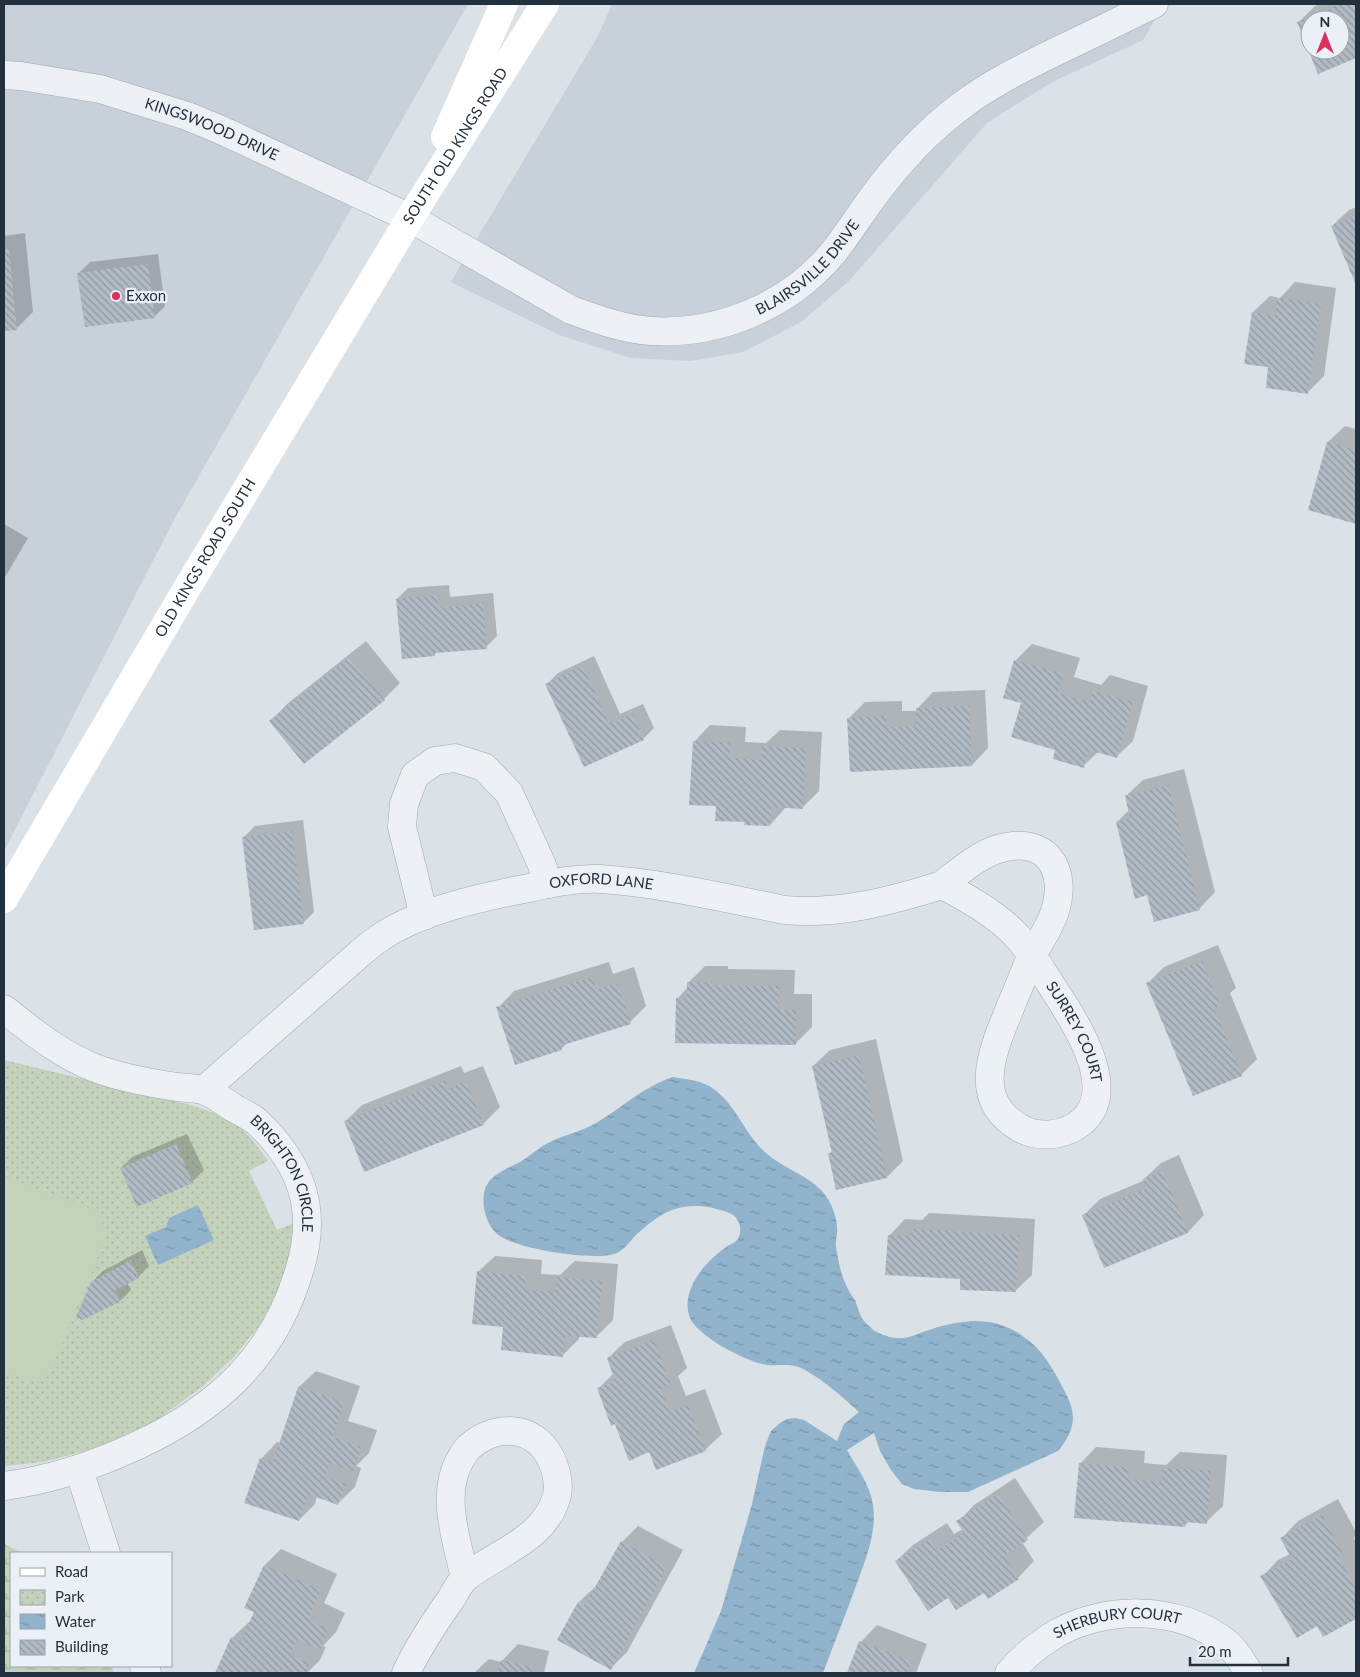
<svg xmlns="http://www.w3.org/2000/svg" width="1360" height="1677" font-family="Lato,sans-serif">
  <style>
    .built { fill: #c8d0d9 }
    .wetland { fill: url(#wetland-marsh) }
    .park { fill: url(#park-dots) }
    .pitch { fill: #c3d2bb }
    .water { fill: url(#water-ripples) }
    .shadow { fill: #0003; fill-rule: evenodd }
    .building { fill: url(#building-back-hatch); fill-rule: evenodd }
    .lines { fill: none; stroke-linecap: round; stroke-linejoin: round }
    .street-casing { stroke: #9fa8b1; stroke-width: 29 }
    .street { stroke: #edf1f5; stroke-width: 28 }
    .secondary { stroke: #fff; stroke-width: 28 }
    .poi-dot { fill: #dc2f5e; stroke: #eaf0f5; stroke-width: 2 }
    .labels { text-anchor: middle; stroke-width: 4.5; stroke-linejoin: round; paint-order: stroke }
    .street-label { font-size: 15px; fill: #23303e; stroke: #eaf0f5 }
    .poi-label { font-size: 15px; fill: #23303e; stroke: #eaf0f5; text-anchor: start }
  </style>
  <defs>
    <pattern id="wetland-marsh" width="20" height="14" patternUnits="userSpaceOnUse" patternTransform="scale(1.25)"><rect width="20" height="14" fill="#c3d2bb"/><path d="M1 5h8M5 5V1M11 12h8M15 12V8" fill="none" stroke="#a7b5a2"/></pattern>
    <pattern id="park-dots" width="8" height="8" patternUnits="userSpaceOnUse" patternTransform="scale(1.25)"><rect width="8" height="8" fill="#c3d2bb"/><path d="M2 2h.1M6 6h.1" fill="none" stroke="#a7b5a2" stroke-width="1.8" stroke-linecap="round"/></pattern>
    <pattern id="water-ripples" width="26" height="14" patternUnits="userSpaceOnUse" patternTransform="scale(1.25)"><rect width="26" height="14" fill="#91b4cc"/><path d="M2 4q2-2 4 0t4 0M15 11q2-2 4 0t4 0" fill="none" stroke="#7693a7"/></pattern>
    <pattern id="building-back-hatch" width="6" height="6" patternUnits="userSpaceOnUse" patternTransform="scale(1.25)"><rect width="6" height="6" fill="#b1bbc4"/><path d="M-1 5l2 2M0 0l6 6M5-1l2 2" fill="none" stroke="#9098a1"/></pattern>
  </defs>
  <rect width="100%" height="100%" fill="#dae1e7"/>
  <g class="built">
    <path d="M4,4H468L175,518L4,851Z"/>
    <path d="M612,4H1164L1143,40L1052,82L987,123L848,282L801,322L743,352L691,361L631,358L559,335L451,282L598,36Z"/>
  </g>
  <path class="wetland" d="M4,1544L22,1553H11V1666H112L114,1673H4Z"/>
  <path class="park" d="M4,1060L191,1105C208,1111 226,1116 241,1128C251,1137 260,1150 268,1161L249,1171L277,1230L296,1222L285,1278L266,1318L233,1358L203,1386L154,1422L93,1449L43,1462L4,1466Z"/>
  <path class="pitch" d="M4,1176L99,1212L106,1237L49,1374L30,1381L4,1371Z"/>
  <g class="water">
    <path d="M673,1077C685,1079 698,1080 709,1086C736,1102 743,1133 765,1152C784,1170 814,1176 828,1199C833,1207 837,1219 837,1228C838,1234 835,1240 836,1247C838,1260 841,1275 847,1287C849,1292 852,1296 855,1300C859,1310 860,1319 869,1326C875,1333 887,1337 896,1338C906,1340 919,1333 929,1330C969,1317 1001,1315 1034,1345C1048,1358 1059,1380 1067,1396C1078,1418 1073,1433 1058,1451L968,1492H940L914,1489L902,1484L891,1470L880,1451L874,1433L847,1450C856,1467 870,1484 873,1505C877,1531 866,1559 857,1583C846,1614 834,1643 823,1673H694L721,1611L752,1504L765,1446L771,1431L780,1423L787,1419L795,1418L804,1420L837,1441L844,1424L859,1412C844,1398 820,1377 801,1368C790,1363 779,1366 767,1365C747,1362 701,1338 691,1320C678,1294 704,1262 725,1248C728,1245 733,1244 736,1241C743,1235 741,1220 733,1215C727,1211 719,1210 713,1208C679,1201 660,1213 636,1235C630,1241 625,1249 617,1253C597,1262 514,1249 497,1234C489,1226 486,1218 484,1208C483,1200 483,1190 488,1183C495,1173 509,1168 520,1162C530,1156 538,1148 548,1143C563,1135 581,1132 596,1123C622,1108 644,1086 673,1077Z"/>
    <path d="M198,1205L214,1240L158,1265L145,1236L166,1227L169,1218Z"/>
  </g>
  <g class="shadow">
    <path d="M1321,4H1356V56L1319,72L1298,23L1315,6ZM1310,20H1340V50H1310Z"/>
    <path d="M1356,207V282L1332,226L1349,210Z"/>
    <path d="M25,233L33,312L17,328L4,330V236Z"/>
    <path d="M158,254L165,306L154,317L79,273L90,262Z"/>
    <path d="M1295,282L1336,288L1324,376L1307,393L1270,366L1253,312L1270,296L1280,298Z"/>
    <path d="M1345,426L1356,429V522L1309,509L1328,442Z"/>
    <path d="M4,524L28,538L4,579Z"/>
    <path d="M449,585L450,597L493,593L497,636L486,647L437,652L434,654L397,599L408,588Z"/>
    <path d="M366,641L400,683L384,699L271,721L287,704Z"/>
    <path d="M1032,644L1080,658L1074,677L1101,685L1110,675L1148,686L1133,741L1116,757L1098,752L1083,766L1057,750L1023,702L1015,661Z"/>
    <path d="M594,656L620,714L643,704L654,728L643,739L584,765L547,684L558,673Z"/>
    <path d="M985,690L988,748L972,765L848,719L865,702L902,701V711H917V709L933,692Z"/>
    <path d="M710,725L746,727L745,742L766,743L780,730L822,732L819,791L802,808L786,807L770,825L746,821L718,805L694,742Z"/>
    <path d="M1184,769L1215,892L1199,909L1148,894L1117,822L1130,809L1126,796L1143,780Z"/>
    <path d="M303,820L314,912L303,923L244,837L255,826Z"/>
    <path d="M1218,945L1236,988L1230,993L1257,1059L1241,1075L1148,983L1164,967Z"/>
    <path d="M609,962L613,974L634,967L646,1006L630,1022L568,1042L561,1049L498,1008L514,991Z"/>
    <path d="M705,966H728V969L795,970L794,994H812V1027L795,1044L677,999L688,987V983Z"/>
    <path d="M876,1039L903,1161L887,1177L829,1154L832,1151L813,1066L830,1050Z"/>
    <path d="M461,1066L464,1073L483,1066L500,1107L483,1124L346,1121L362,1105Z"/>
    <path d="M187,1134L204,1170L193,1181L137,1206L121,1168L132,1157Z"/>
    <path d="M1179,1155L1204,1215L1188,1232L1105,1266L1084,1215L1100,1199L1145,1180L1144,1179L1161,1163Z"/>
    <path d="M929,1213L1035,1219L1032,1275L1015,1291L962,1278L889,1236L905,1219L922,1220Z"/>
    <path d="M142,1250L149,1266L138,1277L127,1282L131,1290L120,1301L82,1319L92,1282L103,1271Z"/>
    <path d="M495,1256L542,1260L541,1274L560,1275L575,1261L618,1264L613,1320L596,1337L579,1336V1339L563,1355L505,1326L478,1272Z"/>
    <path d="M671,1325L687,1368L678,1376L686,1396L705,1389L722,1434L705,1450L650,1451L616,1422L598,1389L614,1373L608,1358L625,1342Z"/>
    <path d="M316,1371L360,1386L348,1421L377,1430L369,1453L356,1466L361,1468L355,1487L338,1503L317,1496L315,1504L299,1520L261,1459L277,1442L281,1443L299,1387Z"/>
    <path d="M1096,1447L1145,1451L1144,1463L1166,1465L1180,1452L1227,1455L1223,1506L1206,1522L1189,1521L1185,1526L1080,1464Z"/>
    <path d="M1015,1478L1044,1522L1022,1542L1034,1561L1018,1578L984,1591L948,1596L896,1561L913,1545L947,1523L954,1534L963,1529L958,1522L974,1505Z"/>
    <path d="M1338,1499L1356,1532V1535L1354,1538L1356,1543V1618L1324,1636L1318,1625L1262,1577L1278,1560L1290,1554L1282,1538L1298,1521Z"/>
    <path d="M638,1526L683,1550L627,1652L611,1668L559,1639L579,1602L596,1586L622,1542Z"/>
    <path d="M281,1549L337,1574L324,1603L345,1613L336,1632L323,1646L326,1647L320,1660L307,1673H296L291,1671L290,1673H216L232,1638L249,1622L251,1623L256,1612L246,1607L265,1565Z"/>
    <path d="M877,1625L927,1644L916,1673H848L861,1642Z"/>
    <path d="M518,1644L549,1651L544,1673H474L489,1659L501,1662Z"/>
  </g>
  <g class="building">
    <path d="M1333,4H1356V58L1318,74L1297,22L1334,7ZM1310,20H1340V50H1310Z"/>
    <path d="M1356,215V285L1331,226Z"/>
    <path d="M9,249L17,330L4,331V250Z"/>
    <path d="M148,264L155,318L85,327L77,273Z"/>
    <path d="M1277,298L1321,304L1308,394L1266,388L1268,367L1244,364L1252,312L1275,316Z"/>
    <path d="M1327,442L1356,450V524L1308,510Z"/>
    <path d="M438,595L439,608L483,603L487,649L435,653V656L402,659L396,599Z"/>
    <path d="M349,657L385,700L304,764L269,721Z"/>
    <path d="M1014,660L1064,674L1058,693L1089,702L1093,691L1133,702L1117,758L1089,750L1084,768L1053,759L1055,750L1011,737L1021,703L1003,698Z"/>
    <path d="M583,666L609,724L632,714L644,740L584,767L545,684Z"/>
    <path d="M969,706L972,766L850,772L847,718L886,716V727L916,726V708Z"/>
    <path d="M693,741L730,743L729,758L761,760L762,746L806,748L803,809L771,807L770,826L744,825L745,822L715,821L716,806L689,805Z"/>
    <path d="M1168,785L1200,910L1154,922L1147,895L1135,899L1116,822L1130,818L1125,796Z"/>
    <path d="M292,831L304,924L254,930L242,837Z"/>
    <path d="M1202,961L1220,1006L1214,1008L1242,1076L1193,1096L1146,983Z"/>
    <path d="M592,977L596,990L617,983L631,1024L560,1046L562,1050L515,1065L496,1007Z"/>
    <path d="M687,982H712V985L779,986L778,1010H796V1045L675,1043L676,998H687Z"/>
    <path d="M859,1055L887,1178L836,1190L828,1153H832L812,1066Z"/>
    <path d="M445,1081L448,1089L466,1081L484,1125L364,1172L344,1121Z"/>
    <path d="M176,1144L193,1183L137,1207L120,1168Z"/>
    <path d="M1162,1171L1188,1233L1104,1268L1082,1215L1147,1188L1143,1179Z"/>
    <path d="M911,1229L1019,1235L1016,1292L960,1290V1279L885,1275L888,1235L910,1236Z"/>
    <path d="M131,1260L139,1278L115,1290L120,1302L82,1320L76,1317L91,1282Z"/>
    <path d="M477,1271L526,1276L525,1290L555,1292L557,1277L602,1281L597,1338L565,1336L563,1357L501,1350L503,1327L472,1324Z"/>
    <path d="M654,1340L671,1385L661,1389L670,1412L688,1405L706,1451L656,1470L649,1452L629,1461L615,1424L611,1426L597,1388L615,1381L607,1358Z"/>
    <path d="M298,1387L345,1402L332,1437L361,1447L353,1471L330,1463L325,1477L346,1484L338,1505L308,1494L299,1521L244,1503L260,1458L273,1462Z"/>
    <path d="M1079,1463L1129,1467L1128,1479L1161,1482L1162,1468L1211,1471L1207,1524L1185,1522V1527L1074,1518Z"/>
    <path d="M998,1494L1028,1540L1004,1556L1019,1579L988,1599L984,1593L956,1610L948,1598L928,1611L895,1561L930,1539L937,1550L964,1533L956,1521Z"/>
    <path d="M1322,1515L1342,1552L1337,1554L1356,1589V1619L1323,1637L1317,1626L1297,1638L1260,1576L1292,1559L1280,1538Z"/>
    <path d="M621,1541L667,1567L611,1670L557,1640L578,1602L585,1605Z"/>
    <path d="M264,1565L321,1590L308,1620L329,1629L320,1650L297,1640L290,1655L310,1664L306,1673H293L283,1669L282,1673H215L231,1637L241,1642L254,1612L244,1608Z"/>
    <path d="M859,1641L911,1661L907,1673H847Z"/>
    <path d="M501,1660L533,1667L532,1673H497Z"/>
  </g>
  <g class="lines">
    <defs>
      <g id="street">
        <path id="s1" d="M4,75L21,76L100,89L187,116L221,130L410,218L571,310C596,319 623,329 651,331C719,335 788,306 832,254C846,237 857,219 870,201C896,165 925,133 961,106C991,83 1025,67 1059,50C1091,35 1123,19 1154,4"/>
        <path d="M424,916L402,827L404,804L415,775L435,761L455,758L484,767L509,793L542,865L548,884"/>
        <path id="s2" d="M4,1009C32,1031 61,1055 95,1068C121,1078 150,1083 177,1087C185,1088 194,1088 202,1090C213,1093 225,1103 234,1108C241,1112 250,1116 256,1121C301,1163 318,1209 300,1268C275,1356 217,1409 136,1446C93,1466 50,1480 4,1486"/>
        <path id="s3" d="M204,1090L357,956C364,950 371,944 378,939C418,911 481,897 529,888C552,883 576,878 600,879C662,883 724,898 785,910C838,915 891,901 942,885C968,898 994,913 1014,933C1029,948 1040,968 1051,985C1072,1017 1126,1095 1076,1126C1060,1136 1037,1138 1020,1128C970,1099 993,1050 1010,1008C1017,991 1024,974 1031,957C1039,942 1050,928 1055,911C1068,868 1046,835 998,849C978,855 959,872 942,885"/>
        <path d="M79,1470L106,1553"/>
        <path d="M144,1666L147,1673"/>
        <path d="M406,1673C418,1647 434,1623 451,1599C455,1592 460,1582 466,1577C498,1552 546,1539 557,1495C559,1487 557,1474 554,1466C540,1426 499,1421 469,1447C465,1451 463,1455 460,1460C440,1495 457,1541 465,1578"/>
        <path id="s4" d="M1009,1673C1020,1660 1034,1648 1049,1638C1101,1604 1181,1604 1229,1645C1237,1652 1243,1664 1249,1673"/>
      </g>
    </defs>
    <use href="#street" class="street-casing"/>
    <use href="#street" class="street"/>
    <g class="secondary">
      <path d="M445,137L504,4"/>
      <path id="s5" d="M4,899L190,583L410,218L545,4"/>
    </g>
  </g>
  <circle class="poi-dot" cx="116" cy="296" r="5"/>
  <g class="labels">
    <g class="street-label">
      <text dy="5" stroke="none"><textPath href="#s1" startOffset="216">KINGSWOOD DRIVE</textPath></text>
      <text dy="5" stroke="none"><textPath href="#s5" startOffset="878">SOUTH OLD KINGS ROAD</textPath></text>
      <text dy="5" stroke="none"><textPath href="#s1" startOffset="878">BLAIRSVILLE DRIVE</textPath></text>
      <text dy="5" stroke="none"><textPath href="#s5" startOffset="396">OLD KINGS ROAD SOUTH</textPath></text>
      <text dy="5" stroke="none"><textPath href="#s3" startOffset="464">OXFORD LANE</textPath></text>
      <text dy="5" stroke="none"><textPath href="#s3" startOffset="1014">SURREY COURT</textPath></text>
      <text dy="5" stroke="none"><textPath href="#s2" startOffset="342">BRIGHTON CIRCLE</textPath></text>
      <text dy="5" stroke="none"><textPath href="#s4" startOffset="125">SHERBURY COURT</textPath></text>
    </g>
    <g class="poi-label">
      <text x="126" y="301">Exxon</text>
    </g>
  </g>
  <rect width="1360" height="1677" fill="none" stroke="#23303e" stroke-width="10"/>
  <rect x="10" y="1552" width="162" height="115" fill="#eaf0f5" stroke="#9aa3ac"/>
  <rect x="20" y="1568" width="25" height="8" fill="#ffffff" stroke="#9aa3ac"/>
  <text x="55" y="1577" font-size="15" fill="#23303e">Road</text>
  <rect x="20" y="1590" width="25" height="15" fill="url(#park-dots)" stroke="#9aa3ac"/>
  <text x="55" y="1602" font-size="15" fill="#23303e">Park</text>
  <rect x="20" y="1614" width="25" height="15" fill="url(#water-ripples)" stroke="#9aa3ac"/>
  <text x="55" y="1627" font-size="15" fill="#23303e">Water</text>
  <rect x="20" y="1640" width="25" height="15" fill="url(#building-back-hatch)" stroke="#9aa3ac"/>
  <text x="55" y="1652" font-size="15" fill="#23303e">Building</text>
  <g transform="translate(1325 35)"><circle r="24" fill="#eaf0f5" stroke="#9aa3ac"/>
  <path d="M0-4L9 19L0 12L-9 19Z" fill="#dc2f5e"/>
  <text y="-8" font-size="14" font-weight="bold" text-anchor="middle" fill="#23303e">N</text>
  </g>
  <path d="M1190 1657v8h98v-8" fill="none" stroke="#23303e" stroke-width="2.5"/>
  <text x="1198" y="1657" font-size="15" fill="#23303e" stroke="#eaf0f5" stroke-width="4" paint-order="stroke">20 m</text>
</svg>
